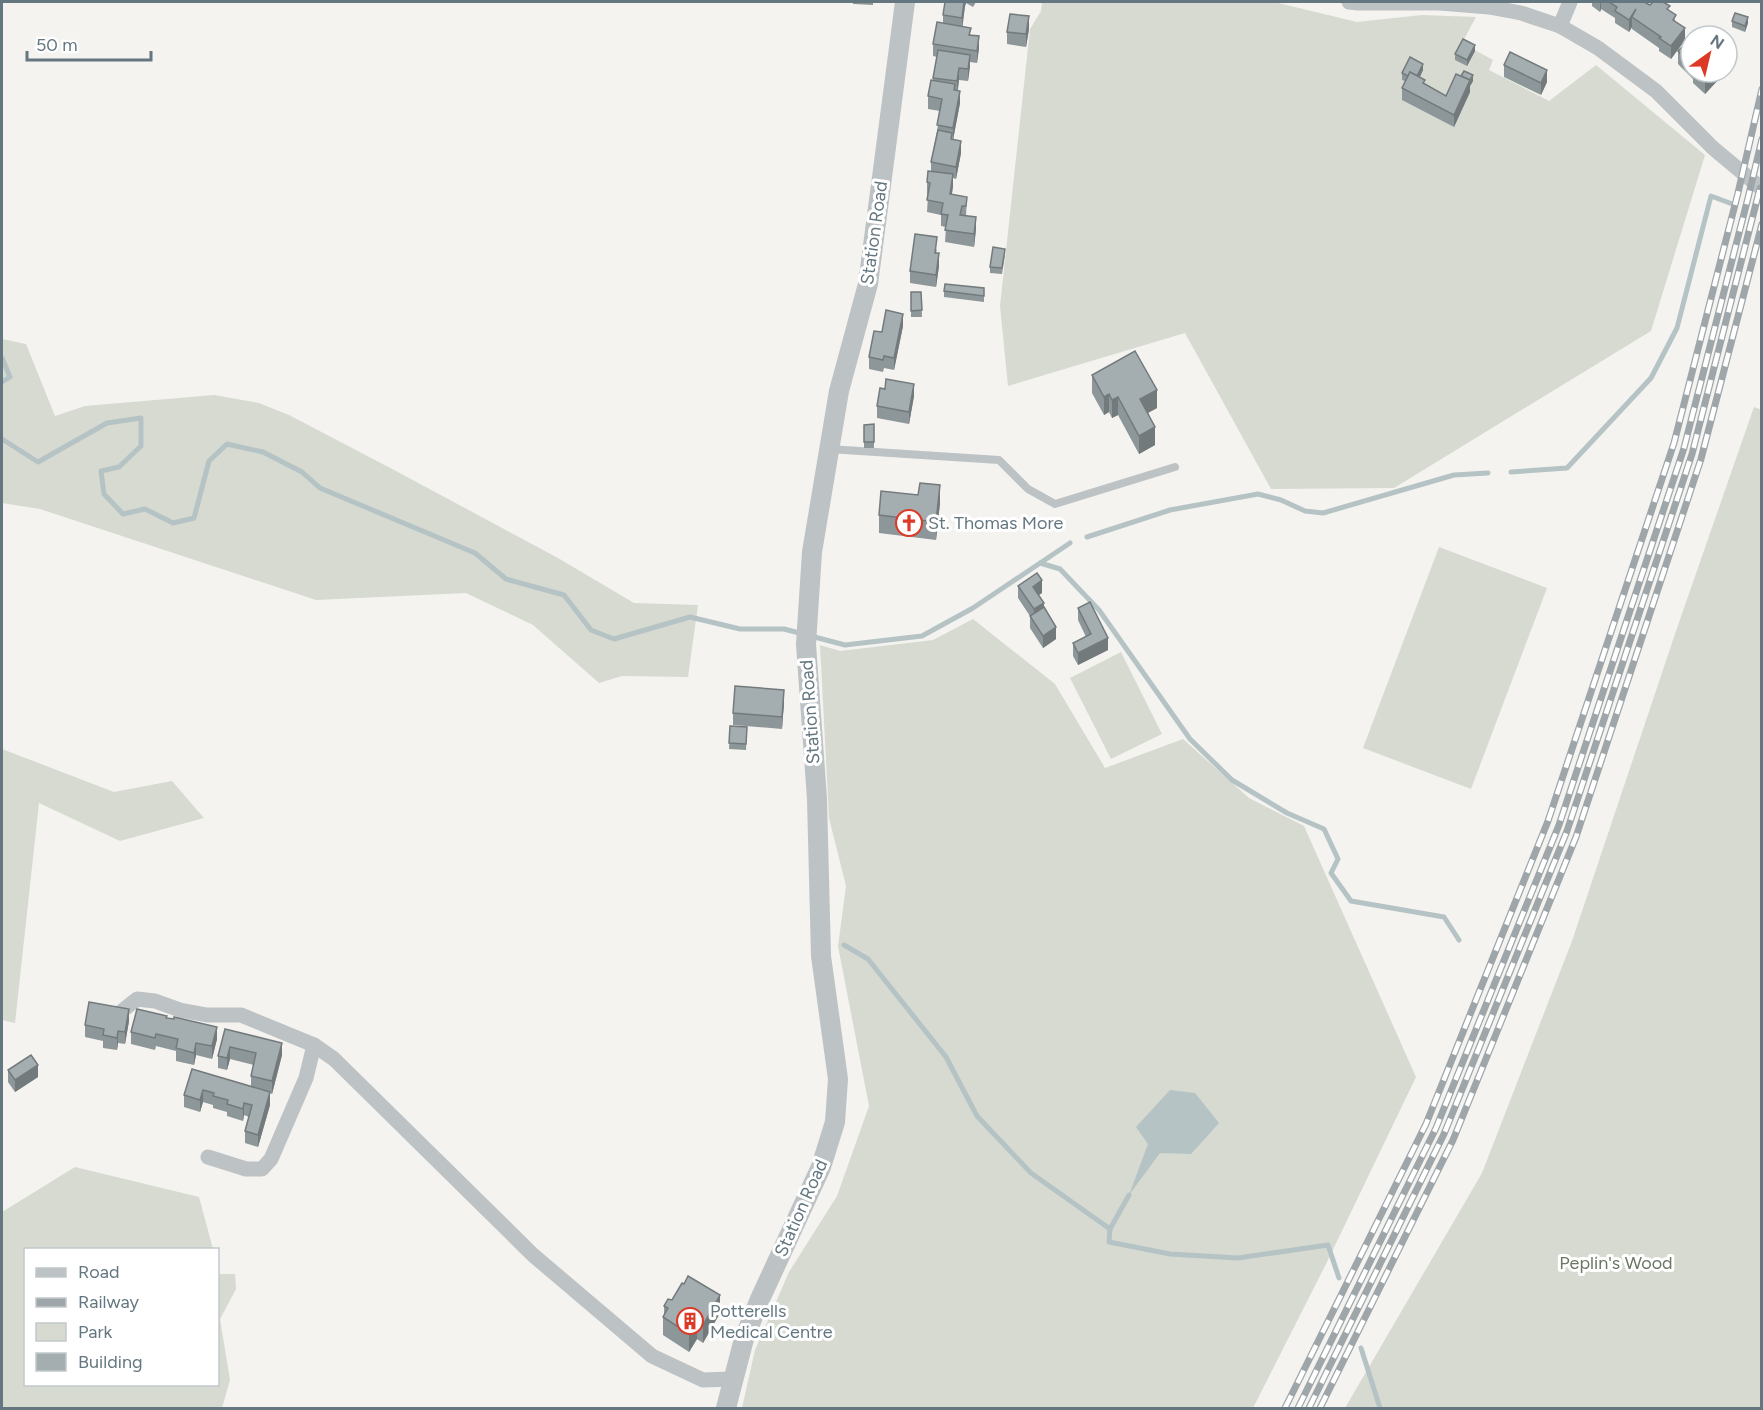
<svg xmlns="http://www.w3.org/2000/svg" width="1763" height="1410" font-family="Figtree,sans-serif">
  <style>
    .green { fill: #d6dad1 }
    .water { fill: #b5c3c5 }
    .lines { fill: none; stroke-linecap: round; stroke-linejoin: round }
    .stream { stroke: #b5c3c5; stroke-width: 5 }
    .service { stroke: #bdc2c4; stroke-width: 8 }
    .minor { stroke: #bdc2c4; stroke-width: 15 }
    .tertiary { stroke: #bdc2c4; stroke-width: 20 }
    .rail-casing { stroke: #9ea6a9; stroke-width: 7 }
    .rail { stroke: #fff; stroke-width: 4.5; stroke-dasharray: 14; stroke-linecap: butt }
    .wall { fill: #8d9698 }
    .shaded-wall { fill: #737a7c }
    .building { fill: #a4aeb1; stroke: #737a7c; stroke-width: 1.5 }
    .labels { text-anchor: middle; stroke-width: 6; stroke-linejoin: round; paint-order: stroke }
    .street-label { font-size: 18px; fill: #647780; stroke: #fff }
    .poi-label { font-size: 18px; fill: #647780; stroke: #fff; text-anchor: start }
    .park-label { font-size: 18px; fill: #697762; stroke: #fff }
  </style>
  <rect width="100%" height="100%" fill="#f4f3f0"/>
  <g class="green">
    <path d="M1042,2H1274L1357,22L1422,15L1476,17L1462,43L1493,60L1489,70L1549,101L1596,65L1705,155L1651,331L1394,488L1271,489L1185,333L1008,386L1000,306L1030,29L1041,11Z"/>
    <path d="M2,339L26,344L55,416L85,406L214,395L259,403L289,415L396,471L558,558L634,603L698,605L688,677L622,676L599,683L533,625L466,593L316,600L40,509L2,503Z"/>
    <path d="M1754,407L1762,410L1761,1408H1345L1482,1173L1572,941L1677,628Z"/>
    <path d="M1439,547L1547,588L1471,789L1363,748Z"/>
    <path d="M973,619L1055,684L1105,768L1183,739L1249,798L1304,826L1416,1077L1327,1262L1253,1408H742L755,1350L789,1272L837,1196L869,1106L838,946L846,886L829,818L820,645L840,651L933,640Z"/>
    <path d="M1121,652L1162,734L1111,759L1070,678Z"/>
    <path d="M2,749L114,792L172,781L204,818L120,841L39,803L15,1023L2,1020Z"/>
    <path d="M75,1167L199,1197L213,1249L26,1250V1384H218V1268L219,1274H235L236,1289L220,1319L230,1380L222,1408H2V1212Z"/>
  </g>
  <path class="water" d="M1170,1090L1195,1093L1219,1123L1191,1154L1160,1153L1129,1195L1148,1144L1136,1127Z"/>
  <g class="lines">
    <g class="stream">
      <path d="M2,358L10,377L2,382"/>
      <path d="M2,439L38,462L107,423L141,418V446L119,467L101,471L104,494L123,514L145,509L173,523L194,518L209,461L227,444L263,452L302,472L320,488L475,553L506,579L564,595L591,630L614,639L690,617L740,629H784L845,645L922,636L973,608L1070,543"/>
      <path d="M1511,472L1567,468L1651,378L1677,328L1711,196L1735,205"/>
      <path d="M1087,537L1170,510L1258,494L1281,500L1305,511L1323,513L1454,475L1488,473"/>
      <path d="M1040,563L1060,569L1099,610L1190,739L1232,780L1287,813L1324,829L1338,859L1331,873L1351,901L1444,917L1459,940"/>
      <path d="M844,945L868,959L946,1057L977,1116L1031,1173L1110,1229"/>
      <path d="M1129,1195L1110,1229L1109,1242L1170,1254L1238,1258L1328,1245L1339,1278"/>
      <path d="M1361,1348L1380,1408"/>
    </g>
    <path class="service" d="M829,449L999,460L1028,489L1055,504L1175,467"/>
    <g class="minor">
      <path d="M1349,2L1358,3H1440L1489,7L1521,13L1560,26L1598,48L1656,91L1713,148L1762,189"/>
      <path d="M1560,26L1570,2"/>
      <path d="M122,1011L137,999L155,1001L180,1010L207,1015H241L314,1045L334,1059L533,1255L652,1356L703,1380L732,1379"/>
      <path d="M208,1157L246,1169H262L271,1159L306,1078L314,1045"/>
    </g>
    <path class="tertiary" d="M726,1408L744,1339L760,1299L821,1167L835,1122L838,1079L821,956L817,799L806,644L812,552L839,391L868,284L905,2"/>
    <defs>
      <g id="rail">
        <path d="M1285,1408L1426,1124L1548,821L1674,443L1738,193L1762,89"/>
        <path d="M1298,1408L1436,1128L1559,825L1684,448L1748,198L1762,139"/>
        <path d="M1309,1408L1444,1134L1567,831L1692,454L1760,188"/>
        <path d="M1320,1408L1453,1140L1576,837L1701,459L1762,224"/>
      </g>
    </defs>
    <use href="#rail" class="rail-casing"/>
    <use href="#rail" class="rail"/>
  </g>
  <g class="wall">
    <path d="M853,2H873V5L853,4Z"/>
    <path d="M945,2H976L973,7L966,3L965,6L962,26L971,35L979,48L977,63L970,62L968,81L959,80L958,90L960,103L953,140L961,153L956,179L953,178L952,194L967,197L966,216L976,229L974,247L945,242L946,227L941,226V215L927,212L928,195L927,194V182L931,171V162L937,131L940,111L928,109V96L933,80L937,57L933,56V44L943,23V15Z"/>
    <path d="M1592,2H1649L1648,4L1650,5L1670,11L1676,22L1685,40L1671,59L1659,51V48L1632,29V27L1629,32L1615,23V18L1601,9L1600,12L1592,6Z"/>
    <path d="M1732,21L1748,23L1745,32L1732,27Z"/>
    <path d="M1029,29L1026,47L1007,44V32Z"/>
    <path d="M1691,38V72H1719V79L1705,94L1693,83V79L1678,64V51Z"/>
    <path d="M1475,51L1467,66L1455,60V54Z"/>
    <path d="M1504,65L1547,82L1541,95L1504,77Z"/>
    <path d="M1423,70L1420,77L1425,84L1446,96L1473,81L1470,86V92L1454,127L1402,100V88L1405,81L1402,80V73Z"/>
    <path d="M937,249L936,253L939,266L936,287L910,283V271Z"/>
    <path d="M1005,255L1002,274L990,273V267Z"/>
    <path d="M944,291L984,294V302L944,297Z"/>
    <path d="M911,292H921L922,317H911Z"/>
    <path d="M903,326L894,370L884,368L883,372L869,369V357Z"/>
    <path d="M1092,375L1157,408L1148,413L1155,445L1139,454L1118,415L1112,418L1109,412L1104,415L1092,393Z"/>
    <path d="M914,396L909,424L877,418V406Z"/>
    <path d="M874,424V448H864V425Z"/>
    <path d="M940,503L936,540L879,533V515Z"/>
    <path d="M1018,586L1042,593L1038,595L1056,639L1043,648L1030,628V616L1018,598Z"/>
    <path d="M1078,608L1108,650L1078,665L1073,656V643L1086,637L1078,620Z"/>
    <path d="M784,702L782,729L733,725V713Z"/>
    <path d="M730,726L747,727L746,750L729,749Z"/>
    <path d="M167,1018L217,1039L212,1059L196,1055L194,1065L176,1061V1051L156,1046L155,1050L131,1044V1032Z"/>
    <path d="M129,1021L125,1044L118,1043L117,1050L103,1048V1041L85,1037V1025Z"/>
    <path d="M225,1029L282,1055L272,1094L270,1093V1105L258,1147L245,1143V1131L249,1117L244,1115L243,1121L227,1116V1112L213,1108V1105L203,1102L200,1112L184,1107V1095L192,1069L251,1087V1076L254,1065L230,1059L227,1070L218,1068V1056Z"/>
    <path d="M8,1070L38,1077L15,1092L8,1082Z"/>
    <path d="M672,1300L720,1313L703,1343L697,1339L689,1352L663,1335V1317L664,1314V1306Z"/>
  </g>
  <g class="shaded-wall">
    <path d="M964,2H966V3L965,6L962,31V18Z"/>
    <path d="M1600,2H1601V9L1600,12Z"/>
    <path d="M1636,9L1632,17V27L1629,32V20Z"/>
    <path d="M1029,16V29L1026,47V34Z"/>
    <path d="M1748,17V23L1745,32V26Z"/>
    <path d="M1685,28V40L1671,59V46Z"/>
    <path d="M979,36V48L977,63V51Z"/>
    <path d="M1475,45V51L1467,66V60Z"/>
    <path d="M970,55V67L968,81V69Z"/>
    <path d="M1423,64V70L1415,86V80Z"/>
    <path d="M959,68V80L957,93V81Z"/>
    <path d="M1547,70V82L1541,95V83Z"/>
    <path d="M1714,72H1719V79L1705,94V82Z"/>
    <path d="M1473,75V81L1470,86V92L1454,127V115Z"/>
    <path d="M960,91V103L953,140V128Z"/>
    <path d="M961,141V153L956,179V167Z"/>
    <path d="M953,174V187L950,206V194Z"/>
    <path d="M976,217V229L974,247V234Z"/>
    <path d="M939,253V266L936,287V275Z"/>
    <path d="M903,314V326L894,370V358Z"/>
    <path d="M914,384V396L909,424V412Z"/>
    <path d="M1157,390V408L1140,417V399Z"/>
    <path d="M1109,394V412L1104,415V397Z"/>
    <path d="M1118,397V415L1112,418V400Z"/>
    <path d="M1155,427V445L1139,454V436Z"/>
    <path d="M940,485V503L936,540V522Z"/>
    <path d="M1042,580V593L1033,599V587Z"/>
    <path d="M1044,603V615L1034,621V609Z"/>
    <path d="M1056,627V639L1043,648V636Z"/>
    <path d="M1108,638V650L1078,665V653Z"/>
    <path d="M784,690V702L782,729V717Z"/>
    <path d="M129,1009V1021L125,1044V1032Z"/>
    <path d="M217,1027V1039L212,1059V1046Z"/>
    <path d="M118,1031V1043L117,1050V1038Z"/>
    <path d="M196,1043V1055L194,1065V1053Z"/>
    <path d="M282,1043V1055L272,1094V1081Z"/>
    <path d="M230,1047V1059L227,1070V1058Z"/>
    <path d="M38,1065V1077L15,1092V1080Z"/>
    <path d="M203,1090V1102L200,1112V1100Z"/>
    <path d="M270,1092V1105L258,1147V1135Z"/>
    <path d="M244,1103V1115L243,1121V1109Z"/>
    <path d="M720,1295V1313L703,1343V1325Z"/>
    <path d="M697,1321V1339L689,1352V1334Z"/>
  </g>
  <g class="building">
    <path d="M945,2H964L962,18L943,15Z"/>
    <path d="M1609,2H1644L1650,5L1653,2H1663L1670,6L1667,9L1676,15L1673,20L1685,28L1671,46L1659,38L1661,37L1632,17L1636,9L1629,20L1615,11L1617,7Z"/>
    <path d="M1735,13L1748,17L1745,26L1732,21Z"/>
    <path d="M1010,14L1029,16L1026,34L1007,32Z"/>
    <path d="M937,22L971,28L969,35L979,36L977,51L933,44Z"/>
    <path d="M1691,38V64L1678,51Z"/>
    <path d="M1463,39L1475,45L1467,60L1455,54Z"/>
    <path d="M938,50L970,55L968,69L959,68L957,81L933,78Z"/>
    <path d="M1510,52L1547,70L1541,83L1504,65Z"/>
    <path d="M1410,57L1423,64L1417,76L1410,72L1408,76L1402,73Z"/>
    <path d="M1464,71L1473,75L1470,80L1461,76Z"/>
    <path d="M1410,72L1425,80L1423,83L1446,96L1456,74L1470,80L1454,115L1402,88Z"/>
    <path d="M1694,72H1714L1705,82Z"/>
    <path d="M931,80L955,84L954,90L960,91L953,128L937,125L942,99L928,96Z"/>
    <path d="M938,130L952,133L951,139L961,141L956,167L931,162Z"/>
    <path d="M928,171L953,174L950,194L967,197L966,206H962L960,215L976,217L974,234L945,230L948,215L941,214L943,203L927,200L930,183L927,182Z"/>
    <path d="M915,234L937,237L935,253H939L936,275L910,271Z"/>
    <path d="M993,247L1005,249L1002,268L990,267Z"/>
    <path d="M945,284L984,288V296L944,291Z"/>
    <path d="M911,292H921L922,310L911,311Z"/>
    <path d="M886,310L903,314L894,358L884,356L883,360L869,357L874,331L882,332Z"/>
    <path d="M1135,351L1157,390L1140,399L1155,427L1139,436L1118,397L1112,400L1109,394L1104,397L1092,375Z"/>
    <path d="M886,379L914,384L909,412L877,406L880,388L885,389Z"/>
    <path d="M874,424V442H864V425Z"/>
    <path d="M920,483L940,485L936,522L879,515L881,491L918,495Z"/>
    <path d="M1037,573L1042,580L1033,587L1044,603L1034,609L1018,586Z"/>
    <path d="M1090,602L1108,638L1078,653L1073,643L1091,634L1078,608Z"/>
    <path d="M1044,607L1056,627L1043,636L1030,616Z"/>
    <path d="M735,686L784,690L782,717L733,713Z"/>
    <path d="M730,726L747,727L746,744L729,743Z"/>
    <path d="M89,1002L129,1009L125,1032L118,1031L117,1038L103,1035L104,1029L85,1025Z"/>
    <path d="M137,1009L167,1016L166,1018L174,1019V1017L217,1027L212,1046L196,1043L194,1053L176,1048L178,1039L156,1034L155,1038L131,1032Z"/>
    <path d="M225,1029L282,1043L272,1081L251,1076L256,1053L230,1047L227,1058L218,1056Z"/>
    <path d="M31,1055L38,1065L15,1080L8,1070Z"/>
    <path d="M192,1069L270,1092L258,1135L245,1131L252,1105L244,1103L243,1109L227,1104L228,1100L213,1096L214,1093L203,1090L200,1100L184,1095Z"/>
    <path d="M688,1276L720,1295L703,1325L697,1321L689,1334L663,1317L668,1308L664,1306L668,1299L672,1300L682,1283L684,1284Z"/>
  </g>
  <defs>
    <symbol id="church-ring" viewBox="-11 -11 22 22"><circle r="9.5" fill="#fff" stroke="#dc3927" stroke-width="1.5"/><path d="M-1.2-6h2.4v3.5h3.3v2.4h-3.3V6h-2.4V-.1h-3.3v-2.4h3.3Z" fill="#dc3927"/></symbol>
    <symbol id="building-ring" viewBox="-11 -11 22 22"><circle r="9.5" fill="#fff" stroke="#dc3927" stroke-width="1.5"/><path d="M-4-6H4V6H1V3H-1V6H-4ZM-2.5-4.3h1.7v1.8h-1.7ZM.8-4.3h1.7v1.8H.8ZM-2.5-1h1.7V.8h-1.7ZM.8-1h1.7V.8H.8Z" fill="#dc3927"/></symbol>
  </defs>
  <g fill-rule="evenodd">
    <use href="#church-ring" x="894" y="508" width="30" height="30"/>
    <use href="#building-ring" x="675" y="1306" width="30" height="30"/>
  </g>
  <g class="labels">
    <g class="street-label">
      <text transform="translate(874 233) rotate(-82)" y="6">Station Road</text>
      <text transform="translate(810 712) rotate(-94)" y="6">Station Road</text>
      <text transform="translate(801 1208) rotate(-66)" y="6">Station Road</text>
    </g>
    <g class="poi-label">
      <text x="928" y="529">St. Thomas More</text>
      <text x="710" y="1317">Potterells<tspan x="710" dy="21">Medical Centre</tspan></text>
    </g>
    <g class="park-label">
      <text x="1616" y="1269">Peplin's Wood</text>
    </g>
  </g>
  <rect width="1763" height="1410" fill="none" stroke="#647780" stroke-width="6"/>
  <rect x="24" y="1248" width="195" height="138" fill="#ffffff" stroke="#c1c9cc" stroke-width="1.5"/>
  <rect x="36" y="1268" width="30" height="9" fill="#bdc2c4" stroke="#c1c9cc" stroke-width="1.5"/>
  <text x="78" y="1278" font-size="18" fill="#647780">Road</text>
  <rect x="36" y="1298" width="30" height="9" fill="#9ea6a9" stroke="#c1c9cc" stroke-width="1.5"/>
  <text x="78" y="1308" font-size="18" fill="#647780">Railway</text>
  <rect x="36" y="1323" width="30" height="18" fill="#d6dad1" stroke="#c1c9cc" stroke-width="1.5"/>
  <text x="78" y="1338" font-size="18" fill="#647780">Park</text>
  <rect x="36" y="1353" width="30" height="18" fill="#a4aeb1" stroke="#c1c9cc" stroke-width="1.5"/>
  <text x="78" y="1368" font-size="18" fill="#647780">Building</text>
  <g transform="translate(1709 54) rotate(34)"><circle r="28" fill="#ffffff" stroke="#c1c9cc" stroke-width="1.5"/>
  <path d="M0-4.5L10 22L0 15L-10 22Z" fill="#dc3927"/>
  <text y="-9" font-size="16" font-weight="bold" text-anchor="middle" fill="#647780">N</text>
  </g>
  <path d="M27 51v9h124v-9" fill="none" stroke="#647780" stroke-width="3"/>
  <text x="36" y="51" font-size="18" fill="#647780" stroke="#ffffff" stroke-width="4.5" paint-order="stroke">50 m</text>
</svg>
